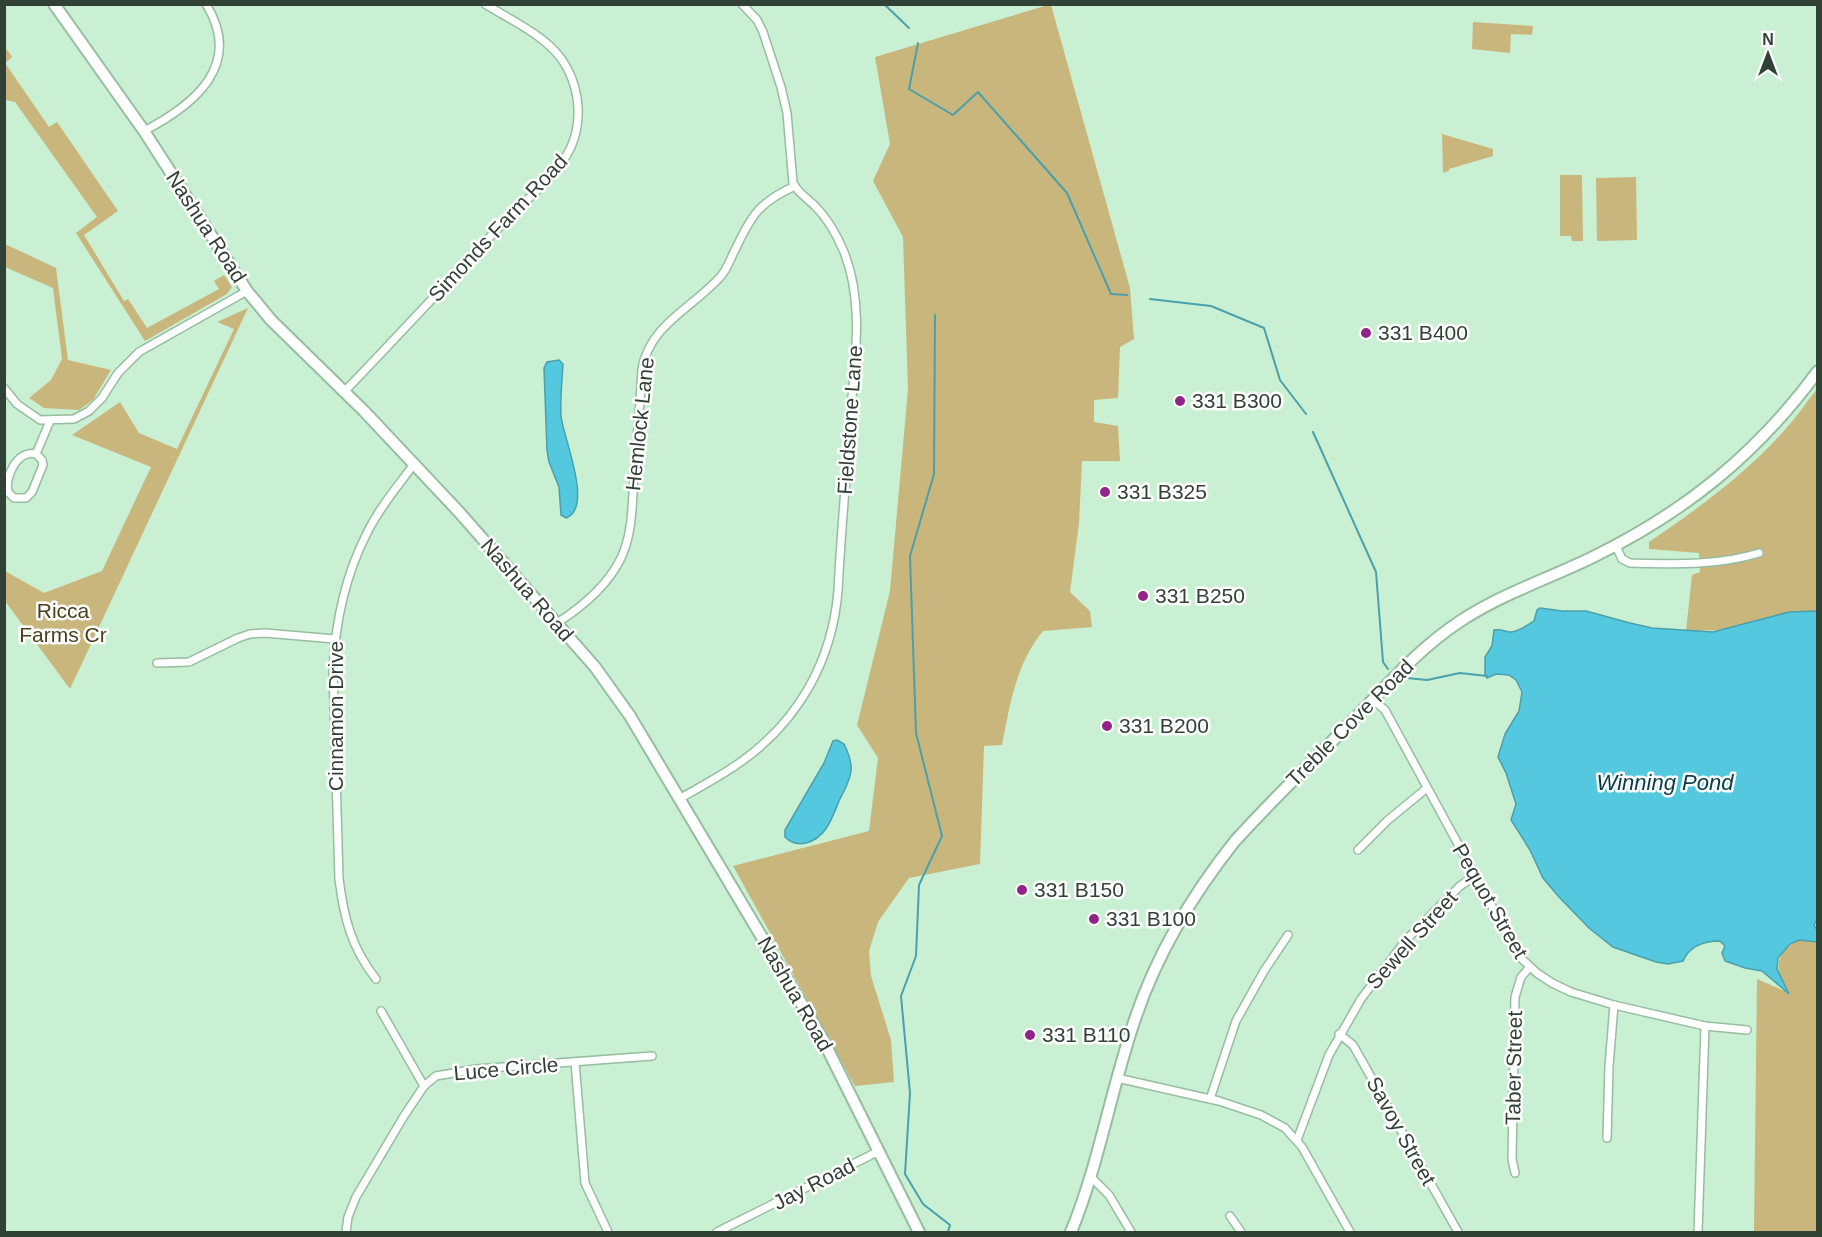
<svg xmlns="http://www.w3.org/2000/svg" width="1822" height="1237" font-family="Arial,sans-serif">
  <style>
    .green { fill: #c9b67d }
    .water { fill: #54c8de; stroke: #4aa0ab; stroke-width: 1.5 }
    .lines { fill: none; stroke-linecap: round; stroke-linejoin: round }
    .stream { stroke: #4aa0ab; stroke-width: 2 }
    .street-casing { stroke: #97bda0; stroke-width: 10 }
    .secondary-casing { stroke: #97bda0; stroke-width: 14 }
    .street { stroke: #fff; stroke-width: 7 }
    .secondary { stroke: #fff; stroke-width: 10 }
    .poi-dot { fill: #902487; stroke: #fff; stroke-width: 2 }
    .labels { text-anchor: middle; stroke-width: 5; stroke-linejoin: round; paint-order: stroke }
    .street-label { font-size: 21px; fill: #324135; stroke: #fff }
    .poi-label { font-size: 21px; fill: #324135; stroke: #fff; text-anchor: start }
    .park-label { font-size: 21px; fill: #4b3f1b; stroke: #fff }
    .water-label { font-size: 22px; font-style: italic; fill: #053d47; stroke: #fff }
  </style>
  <rect width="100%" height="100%" fill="#c9f0d2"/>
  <g class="green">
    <path d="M1048,5H1051L1130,288L1134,339L1120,347L1118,398L1094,400V422L1118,426L1120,461H1082L1079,523L1070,592L1090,611L1092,627L1043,631C1016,664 1010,704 1002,745L984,746L980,864L909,878L878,922L869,951L871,976L891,1040L894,1082L855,1086L733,866L869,831L878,758L857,725L890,591L908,389L903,237L873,181L890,144L875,57Z"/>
    <path d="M1473,22L1533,26L1532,35L1511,34L1510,53L1472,49Z"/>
    <path d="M4,45L12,57L5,63L49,127L57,122L118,211L84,235L124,301L128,299L147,328L219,289L214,281L224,275L232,287L227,294L145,341L76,233L97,217L15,102L5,100Z"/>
    <path d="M1442,134L1493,149V156L1449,169V171L1443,173Z"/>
    <path d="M1560,175H1582L1583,241H1572L1571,236H1560Z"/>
    <path d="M1636,177L1637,240L1597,241L1596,178Z"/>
    <path d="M5,244L56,268L68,360L111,370L93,400L79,410L44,408L29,398L51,380L62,359L53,288L5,267Z"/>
    <path d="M248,308L70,689L5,601V571L44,593L102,571L151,467L72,435L120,402L139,433L177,449L234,329L217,322Z"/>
    <path d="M1817,389V611L1789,612L1759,619L1723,630L1686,631L1692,575L1700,572L1699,553L1649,549V542C1696,510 1743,476 1782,433C1795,419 1806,403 1817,389Z"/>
    <path d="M1799,940L1817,942V1232H1754L1757,979L1789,993C1787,988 1784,985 1782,980C1773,962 1782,948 1799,940Z"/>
  </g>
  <g class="water">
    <path d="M559,360L563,364C562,381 560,399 561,416C563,437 594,508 566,518L561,515L559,487L549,462L547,450L544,368L547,362Z"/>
    <path d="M1540,608L1562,611H1586L1630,623L1652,628L1713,632L1789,612L1817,611L1818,918L1814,925L1817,930V942L1799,940L1790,944L1778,958L1777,969L1789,994L1762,971L1745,968L1725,961L1722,953L1725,946L1720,941C1704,941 1690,945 1683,961L1668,964L1656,962L1613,947L1589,928L1559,897L1543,878L1530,850L1511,820L1516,804L1506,773L1498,757L1505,734L1519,711L1522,692L1516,680L1509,675L1496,674L1487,678L1485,675V657L1492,646L1494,630C1501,629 1504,631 1510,632C1518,632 1528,625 1534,621L1537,610Z"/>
    <path d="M837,740L844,744C848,752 852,761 851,771C850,781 844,791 839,801C832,818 826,838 806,843C798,845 791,843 785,837V830L824,763L833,741Z"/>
  </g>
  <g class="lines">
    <g class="stream">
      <path d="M884,4L909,28"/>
      <path d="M918,43L909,89L953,115L978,92L1067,193L1111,294L1127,295"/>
      <path d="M1150,299L1211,306L1264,328L1280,380L1306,414"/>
      <path d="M935,315L934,474L910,556L916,733L942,836L919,885L916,956L901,996L910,1093L905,1174L923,1204L950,1225L948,1232"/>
      <path d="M1313,432L1376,572L1383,662L1388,669"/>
      <path d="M1407,678L1427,680L1460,673L1487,676"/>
    </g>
    <defs>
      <g id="street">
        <path d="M144,131C194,105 244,65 206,4"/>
        <path d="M4,388L17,404L40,420L74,419L89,411L102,398L118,373L139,352L247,291"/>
        <path d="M344,392C397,337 449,281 501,225C524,200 556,179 571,147C582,122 580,92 567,68C552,38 512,21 485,4"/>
        <path d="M36,454L42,460L43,465L32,492L26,498H14L8,492C4,477 18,449 36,454L50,421"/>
        <path d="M1616,546L1622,559L1630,563C1673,564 1717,566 1759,553"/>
        <path d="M557,623C582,607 608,585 621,558C633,533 632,503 634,476C637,440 640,405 642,369C650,324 693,308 721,276C728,268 731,257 736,248C752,214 760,202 795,186"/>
        <path d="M157,663L189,662L238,638L250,634L265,633L335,639"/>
        <path d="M1373,700L1385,710L1513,945L1523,960L1537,973L1552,983L1571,992L1614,1005L1705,1026L1747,1030"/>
        <path d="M679,799C700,787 723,775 742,761C799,720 832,661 838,591C841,530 847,470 851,409C855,358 864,302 844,252C837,235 827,218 815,206C807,198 798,193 793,183L787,113L781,87L763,32L757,20L742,4"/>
        <path d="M1358,850L1388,820L1427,788"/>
        <path d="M376,979C351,947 344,918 339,879L333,671C335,624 345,576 367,533C379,508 398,486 414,464"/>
        <path d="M381,1011L424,1086"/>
        <path d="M1339,1034L1353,1045L1458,1232"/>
        <path d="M575,1062L585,1183L608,1232"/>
        <path d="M1117,1078L1219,1101L1261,1115L1285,1128L1302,1147L1350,1232"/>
        <path d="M1210,1099L1236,1021L1264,971L1288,935"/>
        <path d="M1607,1138L1609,1066L1614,1005"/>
        <path d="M1297,1140L1329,1055L1361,999L1406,940L1460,886L1475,876"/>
        <path d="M1515,1173L1512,1159L1515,997L1521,977L1530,967"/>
        <path d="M1090,1176L1109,1195L1131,1232"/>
        <path d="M1230,1216L1241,1232"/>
        <path d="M346,1232L348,1217L356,1197L404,1116L424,1086L436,1076L476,1069L652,1056"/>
        <path d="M717,1232L879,1151"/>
        <path d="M1698,1232L1705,1026"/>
      </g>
      <g id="secondary">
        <path d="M54,4L144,131L247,291L271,320L364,411L459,512L595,667L630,716L822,1038L919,1232"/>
        <path d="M1071,1232C1099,1164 1111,1089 1135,1019C1157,954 1192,895 1235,841C1272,800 1313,761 1352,721C1386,687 1418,649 1459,622C1501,594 1548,579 1593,557C1685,512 1757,454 1818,371"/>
      </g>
    </defs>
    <use href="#street" class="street-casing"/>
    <use href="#secondary" class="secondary-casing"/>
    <use href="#street" class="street"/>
    <use href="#secondary" class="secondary"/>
  </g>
  <g class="poi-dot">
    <circle cx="1366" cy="333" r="6"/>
    <circle cx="1180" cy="401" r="6"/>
    <circle cx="1105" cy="492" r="6"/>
    <circle cx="1143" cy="596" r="6"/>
    <circle cx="1107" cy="726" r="6"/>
    <circle cx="1022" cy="890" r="6"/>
    <circle cx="1094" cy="919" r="6"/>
    <circle cx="1030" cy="1035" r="6"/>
  </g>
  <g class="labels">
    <g class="street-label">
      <text transform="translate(206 227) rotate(57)" y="7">Nashua Road</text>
      <text transform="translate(498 228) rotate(-47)" y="7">Simonds Farm Road</text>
      <text transform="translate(850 420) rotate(-86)" y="7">Fieldstone Lane</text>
      <text transform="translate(640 424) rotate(-84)" y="7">Hemlock Lane</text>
      <text transform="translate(527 590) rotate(49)" y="7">Nashua Road</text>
      <text transform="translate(336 716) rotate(-90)" y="7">Cinnamon Drive</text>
      <text transform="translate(1350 723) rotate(-45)" y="7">Treble Cove Road</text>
      <text transform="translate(1490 901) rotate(60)" y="7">Pequot Street</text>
      <text transform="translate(1412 940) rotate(-48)" y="7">Sewell Street</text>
      <text transform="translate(795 994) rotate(60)" y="7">Nashua Road</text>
      <text transform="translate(1514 1068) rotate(-89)" y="7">Taber Street</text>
      <text transform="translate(506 1069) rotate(-5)" y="7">Luce Circle</text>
      <text transform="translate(1401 1131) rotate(61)" y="7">Savoy Street</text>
      <text transform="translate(814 1184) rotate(-27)" y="7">Jay Road</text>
    </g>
    <g class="poi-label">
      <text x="1378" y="340">331 B400</text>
      <text x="1192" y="408">331 B300</text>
      <text x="1117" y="499">331 B325</text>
      <text x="1155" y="603">331 B250</text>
      <text x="1119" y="733">331 B200</text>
      <text x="1034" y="897">331 B150</text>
      <text x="1106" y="926">331 B100</text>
      <text x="1042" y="1042">331 B110</text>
    </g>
    <g class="park-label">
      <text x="63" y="618">Ricca<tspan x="63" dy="24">Farms Cr</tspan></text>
    </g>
    <g class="water-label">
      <text x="1665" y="790">Winning Pond</text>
    </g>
  </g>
  <rect width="1822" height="1237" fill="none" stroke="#324135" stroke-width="12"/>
  <g transform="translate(1768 54)" stroke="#ffffff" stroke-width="4.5" paint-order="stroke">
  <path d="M0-4.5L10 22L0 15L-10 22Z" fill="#324135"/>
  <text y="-9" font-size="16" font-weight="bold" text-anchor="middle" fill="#324135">N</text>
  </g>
</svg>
